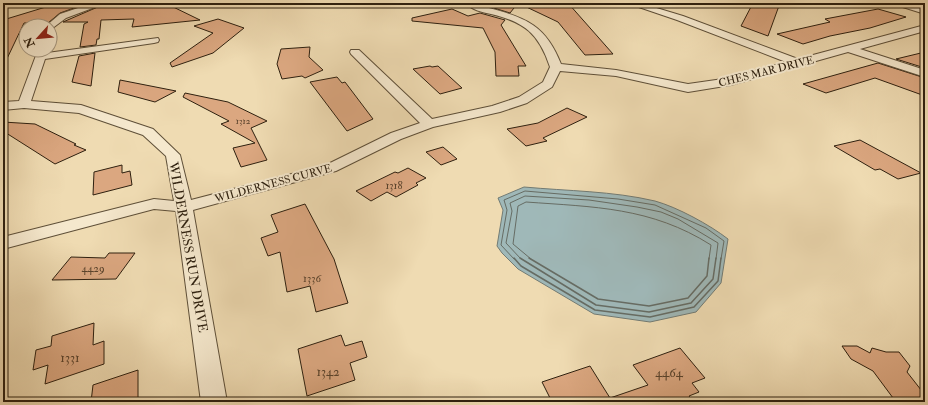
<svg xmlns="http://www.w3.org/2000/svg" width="928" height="405" font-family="'IM FELL Double Pica',serif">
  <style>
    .water { fill: #9fb8b8; stroke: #727b74 }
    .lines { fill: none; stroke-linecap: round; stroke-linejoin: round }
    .shore-far1 { stroke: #666c64; stroke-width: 1 }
    .shore { stroke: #666c64; stroke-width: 1.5 }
    .building { fill: #dba780; stroke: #2e200f }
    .street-casing { stroke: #5e4f38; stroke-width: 2 }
    .street { fill: #f5e8cd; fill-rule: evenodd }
    .labels { text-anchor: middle; stroke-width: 4; stroke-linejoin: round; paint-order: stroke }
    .far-number-label { font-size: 9px; fill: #59422b }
    .far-street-label { font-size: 11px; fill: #2e200f; stroke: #f5e8cd }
    .number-label { font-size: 11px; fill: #59422b }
    .street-label { font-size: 13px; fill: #2e200f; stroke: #f5e8cd }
    .near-number-label { font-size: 13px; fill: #59422b }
  </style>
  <rect width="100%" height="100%" fill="#efdbb2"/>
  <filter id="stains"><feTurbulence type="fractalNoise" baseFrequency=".005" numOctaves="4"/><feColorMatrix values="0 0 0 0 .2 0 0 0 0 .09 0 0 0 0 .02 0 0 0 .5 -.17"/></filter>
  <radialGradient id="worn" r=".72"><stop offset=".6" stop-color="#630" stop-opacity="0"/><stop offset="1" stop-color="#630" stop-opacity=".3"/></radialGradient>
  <path class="water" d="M524,187C567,191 613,191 655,201C677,207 710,225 728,239L721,283L696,312L650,322L594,314L518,269L502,253L497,246L503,210L498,198Z"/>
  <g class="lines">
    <g class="shore-far1">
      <path d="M514,259L501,245L507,210L504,200L525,191L618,199L655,205L706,228L724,241L721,259"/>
      <path d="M521,259L506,243L512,211L510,203L525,196L589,200L637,207L661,212L678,219L718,243L716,259"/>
      <path d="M531,259L513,244L518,206L526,202C594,207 651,207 711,245L709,259"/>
    </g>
    <g class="shore">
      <path d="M514,258L521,266L595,310L650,317L694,307L718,281L721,258"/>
      <path d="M520,258L596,305L649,312L691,303L713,279L716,258"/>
      <path d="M529,258L598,299L649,306L688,298L707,276L709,258"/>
    </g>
  </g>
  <g class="building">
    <path d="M59,3H88L60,13L48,23H24L3,67V20Z"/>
    <path d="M107,3H165L200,20L132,27L134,19L101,20L99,39H97L96,45L80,47L84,24L88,22H63Z"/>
    <path d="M509,3H518L510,13L494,8Z"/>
    <path d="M518,3H568L613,54L585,55L558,22Z"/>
    <path d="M753,3H780L768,36L741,26Z"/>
    <path d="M452,9L468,16L480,13L505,20L501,25L526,66H518L519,76H496L495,52L483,28L412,21V18Z"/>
    <path d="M878,9L906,17L870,28L830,36L803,44L777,34L830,22L825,19Z"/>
    <path d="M218,19L244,28L213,53L172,67L170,63L213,33L194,26Z"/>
    <path d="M310,47L309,57L323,70L305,78L302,76L282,79L277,64L281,49Z"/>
    <path d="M925,52V68L896,59Z"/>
    <path d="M95,53L91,86L72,82L79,56Z"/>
    <path d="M878,63L925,78V96L875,78L826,93L803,84Z"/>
    <path d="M430,66L432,67L438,66L462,88L440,94L413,69Z"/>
    <path d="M337,77L342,83L345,82L373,119L347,131L310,82Z"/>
    <path d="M120,80L176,91L155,102L118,92Z"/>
    <path d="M185,93L228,102L267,121L251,128L267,160L241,167L233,148L255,143L221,124L229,121L183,97Z"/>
    <path d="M567,108L587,117L543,138L547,141L526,146L507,129L538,123Z"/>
    <path d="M3,122L35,124L76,144L74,145L86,150L55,164L3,131Z"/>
    <path d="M860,140L921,173L898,179L880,169L875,170L834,146Z"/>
    <path d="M443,147L457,159L441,165L426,152Z"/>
    <path d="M122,165V173L130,171L132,185L93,195L94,172Z"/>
    <path d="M408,168L426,178L416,183L418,185L396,197L387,192L371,201L356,191L395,172L398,173Z"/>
    <path d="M305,204L334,259L348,303L316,312L310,286L287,292L280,252L268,256L261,238L278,232L271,215Z"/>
    <path d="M109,253H135L116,279L52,280L71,257L105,258Z"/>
    <path d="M94,323L93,345L104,341V364L45,384L48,365L33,370L36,350L51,346L52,336Z"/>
    <path d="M341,335L345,346L362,341L367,357L350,363L355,380L307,396L298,349Z"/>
    <path d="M842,346H857L870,353L872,348L886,352H899L910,366L907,372L925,395V402H896L873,371L851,359Z"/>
    <path d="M680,348L705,378L692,383L699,392L689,396L694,402H552L542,382L590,366L610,398L648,385L633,365Z"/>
    <path d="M138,370V402H91L93,385Z"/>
  </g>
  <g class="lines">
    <defs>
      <g id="street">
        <path d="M93,3H106L66,18L50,30V26H46L60,14Z"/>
        <path d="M466,3C475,3 481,6 489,8C527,18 546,26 561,64L616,70L688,84L730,78L786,62L677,20L627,3H640L683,16L798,59L925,25V31L860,49L925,70V77L848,52L731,85L688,92L616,76L560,71L552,87L527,103L500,112L433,127L401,139L336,171L193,210L227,402H201L176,211L154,209L3,249V237L154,199L174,201L166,156L143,135L79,113L24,108L3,110V102L19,101L38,50H48L47,53L158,38L159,40L158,42L154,43L45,59L31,101L81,105L153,129L180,155L191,200L326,165L391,133L420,123L351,54L350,52L351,50H359L432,119L492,106L519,97L543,82L550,67C539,34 525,22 491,14C482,12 472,10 466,3Z"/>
        <path d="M890,3H904L925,8V14Z"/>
      </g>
    </defs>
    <use href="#street" class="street-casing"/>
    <use href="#street" class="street"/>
  </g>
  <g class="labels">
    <g class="far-number-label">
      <text x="243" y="124">1312</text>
    </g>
    <g class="far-street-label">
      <text transform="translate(766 71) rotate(-14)" y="4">CHES MAR DRIVE</text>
      <text transform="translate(273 183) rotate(-15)" y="4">WILDERNESS CURVE</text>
    </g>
    <g class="number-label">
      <text x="394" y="189">1318</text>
      <text x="93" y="272">4429</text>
      <text x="312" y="282">1336</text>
    </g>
    <g class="street-label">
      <text transform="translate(189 247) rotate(80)" y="5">WILDERNESS RUN DRIVE</text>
    </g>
    <g class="near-number-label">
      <text x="70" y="362">1331</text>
      <text x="328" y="376">1342</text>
      <text x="669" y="377">4464</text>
    </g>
  </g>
  <rect width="928" height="405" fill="none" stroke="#efdbb2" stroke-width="16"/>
  <rect x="4" y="4" width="920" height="397" fill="none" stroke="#2e200f" stroke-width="2"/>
  <rect x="8" y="8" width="912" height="389" fill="none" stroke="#2e200f"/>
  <g transform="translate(38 38) rotate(243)"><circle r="19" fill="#f5e8cd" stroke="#a59881"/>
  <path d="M0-3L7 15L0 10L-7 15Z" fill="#8f2418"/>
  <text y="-6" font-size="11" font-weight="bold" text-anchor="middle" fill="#2e200f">N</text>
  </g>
  <rect width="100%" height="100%" filter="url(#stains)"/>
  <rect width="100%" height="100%" fill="url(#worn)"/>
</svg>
